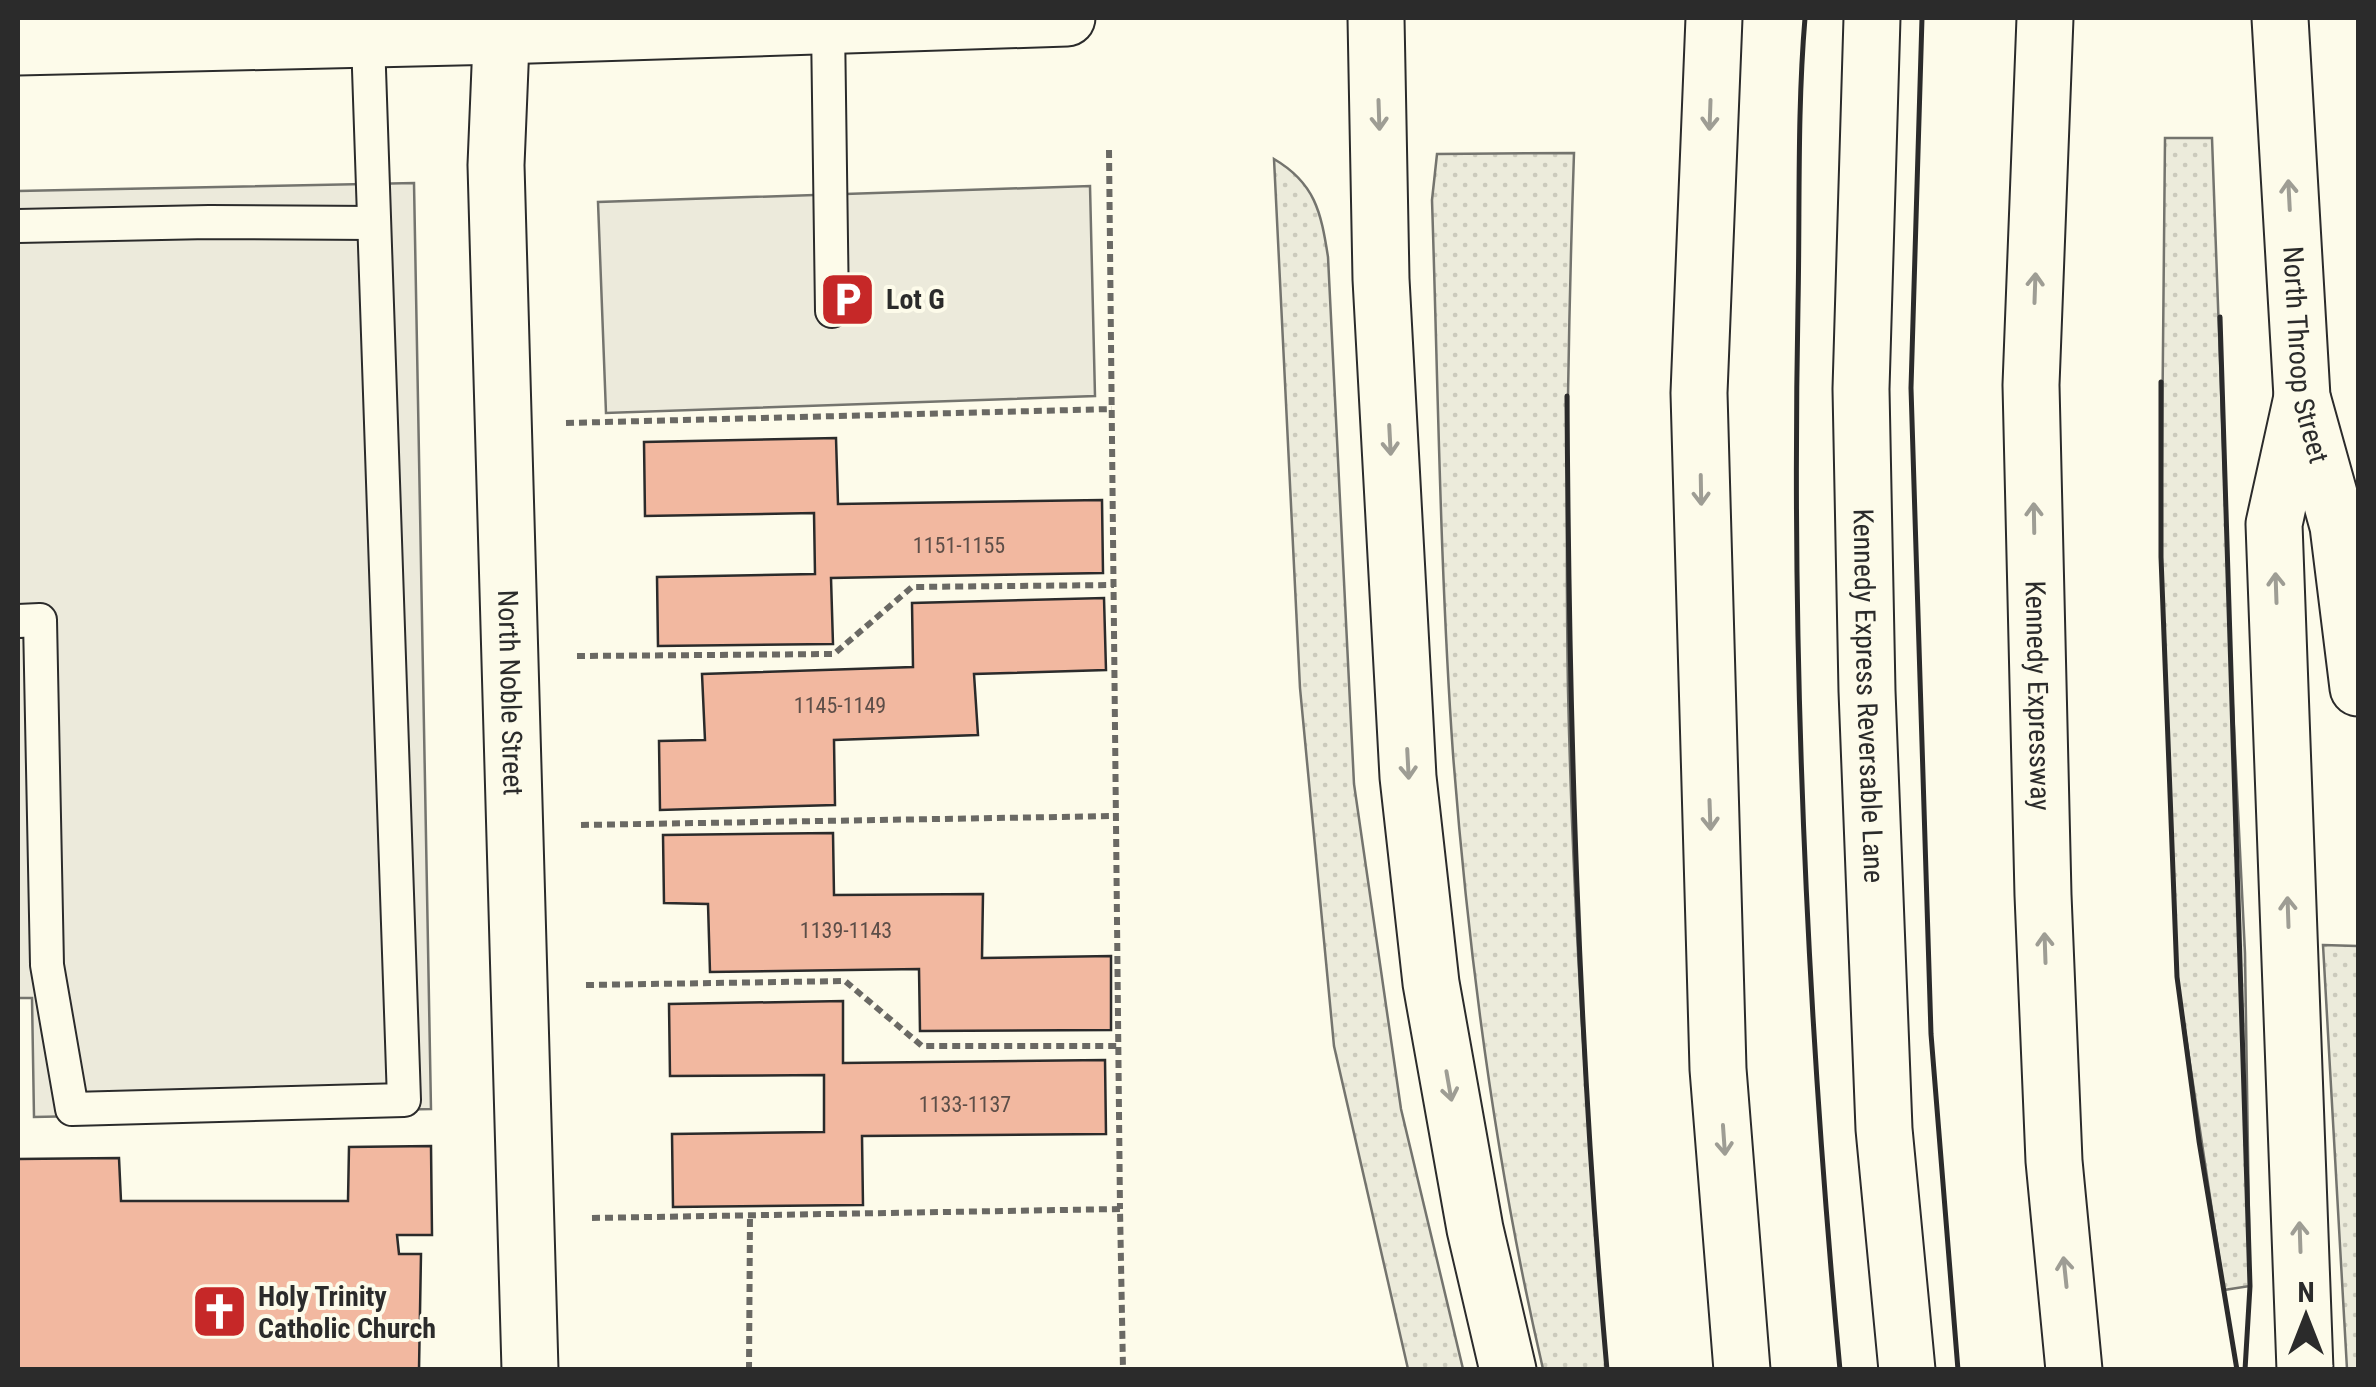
<svg xmlns="http://www.w3.org/2000/svg" width="2376" height="1387" font-family="'Roboto Condensed',sans-serif">
  <style>
    .grass { fill: url(#grass-dots); stroke: #74746e; stroke-width: 2.5 }
    .parking { fill: #eceadb; stroke: #74746e; stroke-width: 2.5 }
    .building { fill: #f2b8a0; stroke: #2b2b2b; stroke-width: 2.5 }
    .lines { fill: none; stroke-linecap: round; stroke-linejoin: round }
    .lane-casing { stroke: #2b2b2b; stroke-width: 36 }
    .street-casing { stroke: #2b2b2b; stroke-width: 59 }
    .secondary-casing { stroke: #2b2b2b; stroke-width: 59 }
    .highway-casing { stroke: #2b2b2b; stroke-width: 59 }
    .path { stroke: #6a6964; stroke-width: 6; stroke-dasharray: 8 5; stroke-linecap: butt }
    .lane { stroke: #fdfbea; stroke-width: 32 }
    .street { stroke: #fdfbea; stroke-width: 55 }
    .secondary { stroke: #fdfbea; stroke-width: 55 }
    .highway { stroke: #fdfbea; stroke-width: 55 }
    .wall { stroke: #2b2b2b; stroke-width: 5 }
    .oneway { stroke: #9e9d94 }
    .labels { text-anchor: middle; stroke-width: 8; stroke-linejoin: round; paint-order: stroke }
    .number-label { font-size: 22px; fill: #5d4e48 }
    .poi-label { font-size: 28px; font-weight: bold; fill: #2b2b2b; stroke: #fdfbea; text-anchor: start }
    .street-label { font-size: 28px; fill: #2b2b2b; stroke: #fdfbea }
  </style>
  <defs>
    <pattern id="grass-dots" width="8" height="8" patternUnits="userSpaceOnUse" patternTransform="scale(2.5)"><rect width="8" height="8" fill="#ecebdb"/><path d="M2 2h.1M6 6h.1" fill="none" stroke="#cbcabc" stroke-width="1.8" stroke-linecap="round"/></pattern>
  </defs>
  <rect width="100%" height="100%" fill="#fdfbea"/>
  <g class="grass">
    <path d="M2165,138H2212L2231,668L2245,953L2250,1286L2224,1290L2177,977L2161,557Z"/>
    <path d="M1574,153C1568,332 1565,511 1568,690C1573,917 1588,1144 1607,1370L1543,1369C1496,1167 1469,961 1453,754C1440,570 1438,384 1432,200L1437,154Z"/>
    <path d="M1274,159C1315,183 1321,212 1328,257L1354,784L1401,1109L1463,1369H1408L1334,1046L1300,688Z"/>
    <path d="M2323,945L2357,946L2358,951V1369H2347Z"/>
  </g>
  <g class="parking">
    <path d="M414,183L431,1109L34,1117L32,998H18V191Z"/>
    <path d="M1090,186L1095,396L606,413L598,202Z"/>
  </g>
  <g class="building">
    <path d="M836,438L838,504L1102,500L1103,573L831,578L833,644L658,646L657,577L815,574L814,513L645,516L644,442Z"/>
    <path d="M1104,598L1106,670L974,674L978,735L834,740L835,805L660,810L659,741L705,740L702,674L913,667L912,603Z"/>
    <path d="M833,833L834,895L983,894L982,958L1111,956V1030L920,1031L919,969L710,972L708,904L664,903L663,835Z"/>
    <path d="M843,1001V1063L1105,1060L1106,1134L862,1136L863,1205L673,1207L672,1134L824,1132V1075L670,1076L669,1004Z"/>
    <path d="M431,1146L432,1235H397L399,1254H421L419,1370H18V1159L119,1158L121,1201H348L349,1147Z"/>
  </g>
  <g class="lines">
    <defs>
      <g id="lane">
        <path d="M828,26L832,311"/>
        <path d="M18,226L209,222L374,223"/>
        <path d="M18,621L40,620L47,965L72,1109L404,1100L368,40"/>
      </g>
      <g id="street">
        <path id="s1" d="M502,18L496,165L530,1370"/>
        <path id="s2" d="M2280,18L2302,397L2338,526L2358,688"/>
      </g>
      <path id="secondary" d="M18,47L501,36L1067,18"/>
      <g id="highway">
        <path d="M1376,18L1381,279L1408,777L1431,983L1475,1229L1508,1370"/>
        <path d="M1714,18L1699,393L1718,1069L1742,1370"/>
        <path id="s3" d="M1872,18L1861,389L1867,691L1884,1129L1907,1370"/>
        <path id="s4" d="M2045,18L2031,385L2043,895L2054,1161L2074,1370"/>
        <path d="M2302,397L2274,524L2305,1370"/>
      </g>
    </defs>
    <use href="#lane" class="lane-casing"/>
    <use href="#street" class="street-casing"/>
    <use href="#secondary" class="secondary-casing"/>
    <use href="#highway" class="highway-casing"/>
    <g class="path">
      <path d="M1109,150L1120,1209"/>
      <path d="M566,423L1112,409"/>
      <path d="M577,656L834,654L912,587L1114,585"/>
      <path d="M581,825L1116,816"/>
      <path d="M586,985L845,981L922,1046H1118"/>
      <path d="M592,1218L1120,1209L1123,1370"/>
      <path d="M749,1370L750,1215"/>
    </g>
    <use href="#lane" class="lane"/>
    <use href="#street" class="street"/>
    <use href="#secondary" class="secondary"/>
    <use href="#highway" class="highway"/>
    <g class="wall">
      <path d="M1805,18C1797,113 1800,209 1798,305C1791,660 1807,1016 1840,1370"/>
      <path d="M1922,18L1911,388L1931,1034L1958,1370"/>
      <path d="M2220,317L2250,1286L2245,1370"/>
      <path d="M2161,382V557L2177,977L2199,1141L2237,1370"/>
      <path d="M1567,396C1569,721 1578,1045 1607,1370"/>
    </g>
  </g>
  <defs><path id="oneway-shaft" d="M-6 0H5M1.5-3L5.5 0L1.5 3" fill="none" stroke-width="1.6" stroke-linecap="round" stroke-linejoin="round" transform="scale(2.5)"/></defs>
  <g class="oneway">
    <use href="#oneway-shaft" transform="translate(1379 115) rotate(88)"/>
    <use href="#oneway-shaft" transform="translate(1710 115) rotate(92)"/>
    <use href="#oneway-shaft" transform="translate(2289 195) rotate(-93)"/>
    <use href="#oneway-shaft" transform="translate(2035 288) rotate(-88)"/>
    <use href="#oneway-shaft" transform="translate(1390 440) rotate(87)"/>
    <use href="#oneway-shaft" transform="translate(1701 490) rotate(89)"/>
    <use href="#oneway-shaft" transform="translate(2034 518) rotate(-91)"/>
    <use href="#oneway-shaft" transform="translate(2276 588) rotate(-92)"/>
    <use href="#oneway-shaft" transform="translate(1408 764) rotate(87)"/>
    <use href="#oneway-shaft" transform="translate(1710 815) rotate(88)"/>
    <use href="#oneway-shaft" transform="translate(2288 912) rotate(-92)"/>
    <use href="#oneway-shaft" transform="translate(2045 948) rotate(-92)"/>
    <use href="#oneway-shaft" transform="translate(1449 1086) rotate(80)"/>
    <use href="#oneway-shaft" transform="translate(1724 1140) rotate(86)"/>
    <use href="#oneway-shaft" transform="translate(2300 1237) rotate(-92)"/>
    <use href="#oneway-shaft" transform="translate(2065 1272) rotate(-96)"/>
  </g>
  <defs>
    <symbol id="parking-square" viewBox="-11 -11 22 22"><rect x="-9" y="-9" width="18" height="18" rx="4" fill="#c62828" stroke="#fdfbea"/><path d="M-3.5-5.5H1a3.5 3.5 0 0 1 0 7H-1V5.5H-3.5ZM-1-3.4V-.6H.8a1.4 1.4 0 0 0 0-2.8Z" fill="#fff"/></symbol>
    <symbol id="church-square" viewBox="-11 -11 22 22"><rect x="-9" y="-9" width="18" height="18" rx="4" fill="#c62828" stroke="#fdfbea"/><path d="M-1.2-6h2.4v3.5h3.3v2.4h-3.3V6h-2.4V-.1h-3.3v-2.4h3.3Z" fill="#fff"/></symbol>
  </defs>
  <g fill-rule="evenodd">
    <use href="#parking-square" x="816" y="268" width="63" height="63"/>
    <use href="#church-square" x="188" y="1280" width="63" height="63"/>
  </g>
  <g class="labels">
    <g class="number-label">
      <text x="959" y="553">1151-1155</text>
      <text x="840" y="713">1145-1149</text>
      <text x="846" y="938">1139-1143</text>
      <text x="965" y="1112">1133-1137</text>
    </g>
    <g class="poi-label">
      <text x="886" y="309">Lot G</text>
      <text x="258" y="1306">Holy Trinity<tspan x="258" dy="32">Catholic Church</tspan></text>
    </g>
    <g class="street-label">
      <text dy="10" stroke="none"><textPath href="#s2" startOffset="338">North Throop Street</textPath></text>
      <text dy="10" stroke="none"><textPath href="#s1" startOffset="675">North Noble Street</textPath></text>
      <text dy="10" stroke="none"><textPath href="#s3" startOffset="678">Kennedy Express Reversable Lane</textPath></text>
      <text dy="10" stroke="none"><textPath href="#s4" startOffset="678">Kennedy Expressway</textPath></text>
    </g>
  </g>
  <rect width="2376" height="1387" fill="none" stroke="#2b2b2b" stroke-width="40"/>
  <g transform="translate(2306 1317)" stroke="#fdfbea" stroke-width="8" paint-order="stroke">
  <path d="M0-8L18 38L0 25L-18 38Z" fill="#2b2b2b"/>
  <text y="-15" font-size="28" font-weight="bold" text-anchor="middle" fill="#2b2b2b">N</text>
  </g>
</svg>
